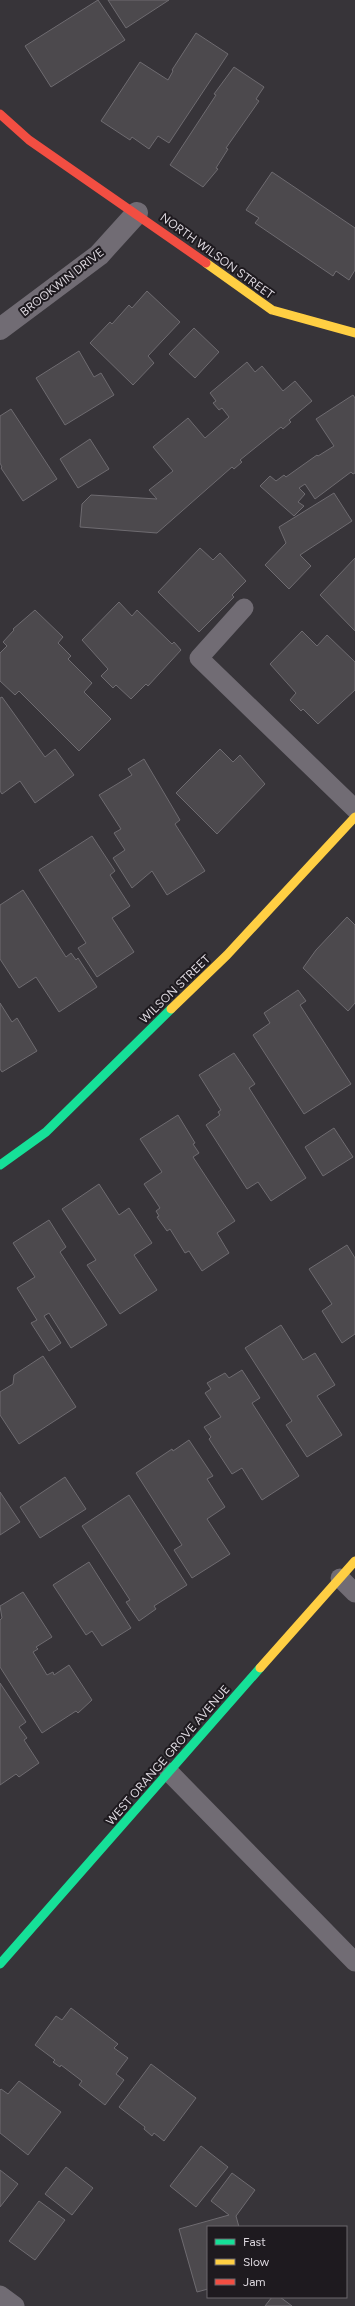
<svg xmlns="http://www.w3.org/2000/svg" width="355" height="2306" font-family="Figtree,sans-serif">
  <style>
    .building { fill: #4c494d; stroke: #6e6b70 }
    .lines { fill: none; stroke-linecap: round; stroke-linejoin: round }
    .lane { stroke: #716c74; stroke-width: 19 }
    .street { stroke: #716c74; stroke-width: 22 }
    .fast { stroke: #16e098; stroke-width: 9 }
    .slow { stroke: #ffcf43; stroke-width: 9 }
    .jam { stroke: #f24e42; stroke-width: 9 }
    .labels { text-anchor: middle; stroke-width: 4; stroke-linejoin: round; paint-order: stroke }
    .street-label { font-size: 12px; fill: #ddd8df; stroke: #1e1a1f }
  </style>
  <rect width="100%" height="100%" fill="#373439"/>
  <g class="building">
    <path d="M98,0L125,40L51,87L25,46Z"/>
    <path d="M108,0H169L126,28Z"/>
    <path d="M196,33L228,54L169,143L158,136L149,149L132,137L130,140L101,121L140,62L168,80L173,71L172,70Z"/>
    <path d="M234,67L264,87L256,99L259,101L226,148L228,149L216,168L218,169L203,187L170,165L216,95L214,94Z"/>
    <path d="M272,172L355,228V270L349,280L336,271L333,276L255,223L259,218L246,210Z"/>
    <path d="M147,291L180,322L148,356L154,363L133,385L90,343L110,322L112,324L129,305L132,308Z"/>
    <path d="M194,328L219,352L195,378L169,354Z"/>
    <path d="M79,351L94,377L101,373L114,395L65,425L36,378Z"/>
    <path d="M247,362L255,372L262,366L283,391L295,381L312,401L289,420L291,422L283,429L281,427L240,460L242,462L234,469L232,467L157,533L80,527L82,504L91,495L157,499L149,490L173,471L153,447L188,418L205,438L229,417L222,408L219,410L213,403L216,401L210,393Z"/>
    <path d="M353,395L355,398V473L353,474L351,472L315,499L305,484L299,488L305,494L298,502L304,506L294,516L260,486L270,476L276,481L284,475L286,477L317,455L318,456L334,446L316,419Z"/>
    <path d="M11,409L57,479L23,501L1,468L2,467L0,463V416Z"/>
    <path d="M90,439L109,469L78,488L60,459Z"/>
    <path d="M334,493L352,521L300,555L311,566L289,589L265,565L286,543L279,527Z"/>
    <path d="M200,548L213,560L220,553L246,581L232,595L234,597L199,632L158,592Z"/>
    <path d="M355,558V631L320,595Z"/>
    <path d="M119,602L132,616L137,610L172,644L174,642L181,650L148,686L146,684L131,699L116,685L113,688L101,676L108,669L82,640Z"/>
    <path d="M35,610L63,637L58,643L71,656L68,659L92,683L84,692L111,719L79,751L19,691L15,695L0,681V653L7,646L3,642L14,630L13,629Z"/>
    <path d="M302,631L317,646L327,635L355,662V690L318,724L303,709L301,711L290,700L296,693L270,664Z"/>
    <path d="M2,697L45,757L55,749L74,775L35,803L20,781L2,794L0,791V698Z"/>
    <path d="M220,749L233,762L240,755L265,784L217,834L176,793Z"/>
    <path d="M144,759L180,820L175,824L205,871L167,895L152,871L132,888L113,858L125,850L114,833L121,829L99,795L132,775L128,769Z"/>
    <path d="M92,836L115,871L110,875L130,906L112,918L134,952L97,977L78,948L86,943L39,870Z"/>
    <path d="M23,890L66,957L71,953L76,960L78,958L97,987L59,1012L36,977L19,988L0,959V905Z"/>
    <path d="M347,917L355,925V1003L348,1011L303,968L316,950Z"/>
    <path d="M298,990L306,1001L300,1005L351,1084L304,1114L253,1035L270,1023L264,1013Z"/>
    <path d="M0,1003L12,1022L17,1018L37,1051L2,1072L0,1069Z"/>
    <path d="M234,1053L255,1084L249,1088L306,1178L271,1201L258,1182L247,1189L206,1125L220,1115L218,1112L221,1110L199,1075Z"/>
    <path d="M178,1115L195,1143L193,1144L199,1153L193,1157L235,1221L217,1233L229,1253L202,1271L189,1251L185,1253L170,1229L167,1231L157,1217L159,1216L156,1211L160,1208L144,1184L162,1172L140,1139Z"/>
    <path d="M334,1128L353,1157L323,1176L305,1147Z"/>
    <path d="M99,1184L119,1215L129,1208L152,1243L134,1255L157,1290L120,1314L87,1265L96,1260L62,1209Z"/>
    <path d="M49,1220L66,1247L60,1252L107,1325L71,1348L49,1313L44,1316L61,1343L49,1351L31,1323L37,1320L17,1288L35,1277L13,1243Z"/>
    <path d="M347,1245L355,1258V1334L342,1343L322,1311L332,1304L309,1269Z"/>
    <path d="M281,1325L303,1360L315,1353L335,1385L317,1396L342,1435L307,1457L286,1425L292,1421L245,1348Z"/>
    <path d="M43,1356L76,1407L19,1444L0,1415V1392L13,1384L14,1375Z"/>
    <path d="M242,1370L260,1398L252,1403L299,1476L262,1500L242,1468L232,1474L209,1439L211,1437L204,1427L221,1417L205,1393L211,1389L207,1383L225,1373L229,1378Z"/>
    <path d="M189,1440L213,1476L207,1479L225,1507L207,1519L230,1554L192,1578L174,1550L182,1545L136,1473L172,1449L173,1451Z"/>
    <path d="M65,1477L86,1509L40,1538L20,1507Z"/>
    <path d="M0,1492L20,1522L0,1535Z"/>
    <path d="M129,1495L187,1585L154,1606L156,1609L139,1621L126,1602L130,1600L82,1526Z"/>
    <path d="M89,1562L131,1628L102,1646L92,1631L86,1635L53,1585Z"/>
    <path d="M23,1592L52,1637L36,1647L38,1649L33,1652L47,1675L53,1672L54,1675L69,1665L92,1700L78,1713L76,1711L42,1733L0,1667V1620L2,1618L0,1606Z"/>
    <path d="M0,1683L26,1722L19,1727L27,1738L24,1740L39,1763L19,1777L16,1774L0,1785Z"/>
    <path d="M71,2008L118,2044L114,2048L128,2058L116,2074L124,2080L105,2105L79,2085L82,2081L61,2065L60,2067L53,2062L55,2060L35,2045L56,2016L62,2020Z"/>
    <path d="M151,2064L196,2098L164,2141L154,2133L152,2136L144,2129L145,2127L119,2107Z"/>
    <path d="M19,2081L61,2112L28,2155L0,2133V2090L1,2089L8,2094Z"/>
    <path d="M201,2146L228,2167L196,2207L170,2186Z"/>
    <path d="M66,2167L93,2188L72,2215L45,2194Z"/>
    <path d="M0,2170L18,2184L0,2207Z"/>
    <path d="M232,2173L255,2190L236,2216L239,2227H208V2289L197,2292L179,2229L229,2215L211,2201Z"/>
    <path d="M39,2201L65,2220L35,2260L9,2241Z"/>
    <path d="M272,2297H280L292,2306H265Z"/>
  </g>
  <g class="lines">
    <g class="lane">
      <path d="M244,608L199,658L355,809"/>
      <path d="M340,1578L355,1593"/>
      <path d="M169,1772L355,1962"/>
      <path d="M0,2295L15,2306"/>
    </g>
    <path class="street" d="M0,329L99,255L137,213"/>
    <g class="fast">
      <path d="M0,1165L46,1132L171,1009"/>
      <path d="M0,1964L260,1668"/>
    </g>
    <g class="slow">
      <path d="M206,263L272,310L355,333"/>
      <path d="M171,1009L227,955L355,817"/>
      <path d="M260,1668L355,1561"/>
    </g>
    <path class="jam" d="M0,114L29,140L206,263"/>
  </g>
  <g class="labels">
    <g class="street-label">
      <text transform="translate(217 256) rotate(36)" y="4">NORTH WILSON STREET</text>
      <text transform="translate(62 282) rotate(-38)" y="4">BROOKWIN DRIVE</text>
      <text transform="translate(175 989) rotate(-44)" y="4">WILSON STREET</text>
      <text transform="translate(168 1755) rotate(-49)" y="4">WEST ORANGE GROVE AVENUE</text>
    </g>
  </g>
  <rect x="207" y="2226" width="140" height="72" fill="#1e1a1f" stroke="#6a666c"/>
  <rect x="215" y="2239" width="20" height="6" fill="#16e098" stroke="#6a666c"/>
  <text x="243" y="2246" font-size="12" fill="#ddd8df">Fast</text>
  <rect x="215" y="2259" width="20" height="6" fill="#ffcf43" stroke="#6a666c"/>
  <text x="243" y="2266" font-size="12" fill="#ddd8df">Slow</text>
  <rect x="215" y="2279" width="20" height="6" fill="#f24e42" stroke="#6a666c"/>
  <text x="243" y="2286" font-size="12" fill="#ddd8df">Jam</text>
</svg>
